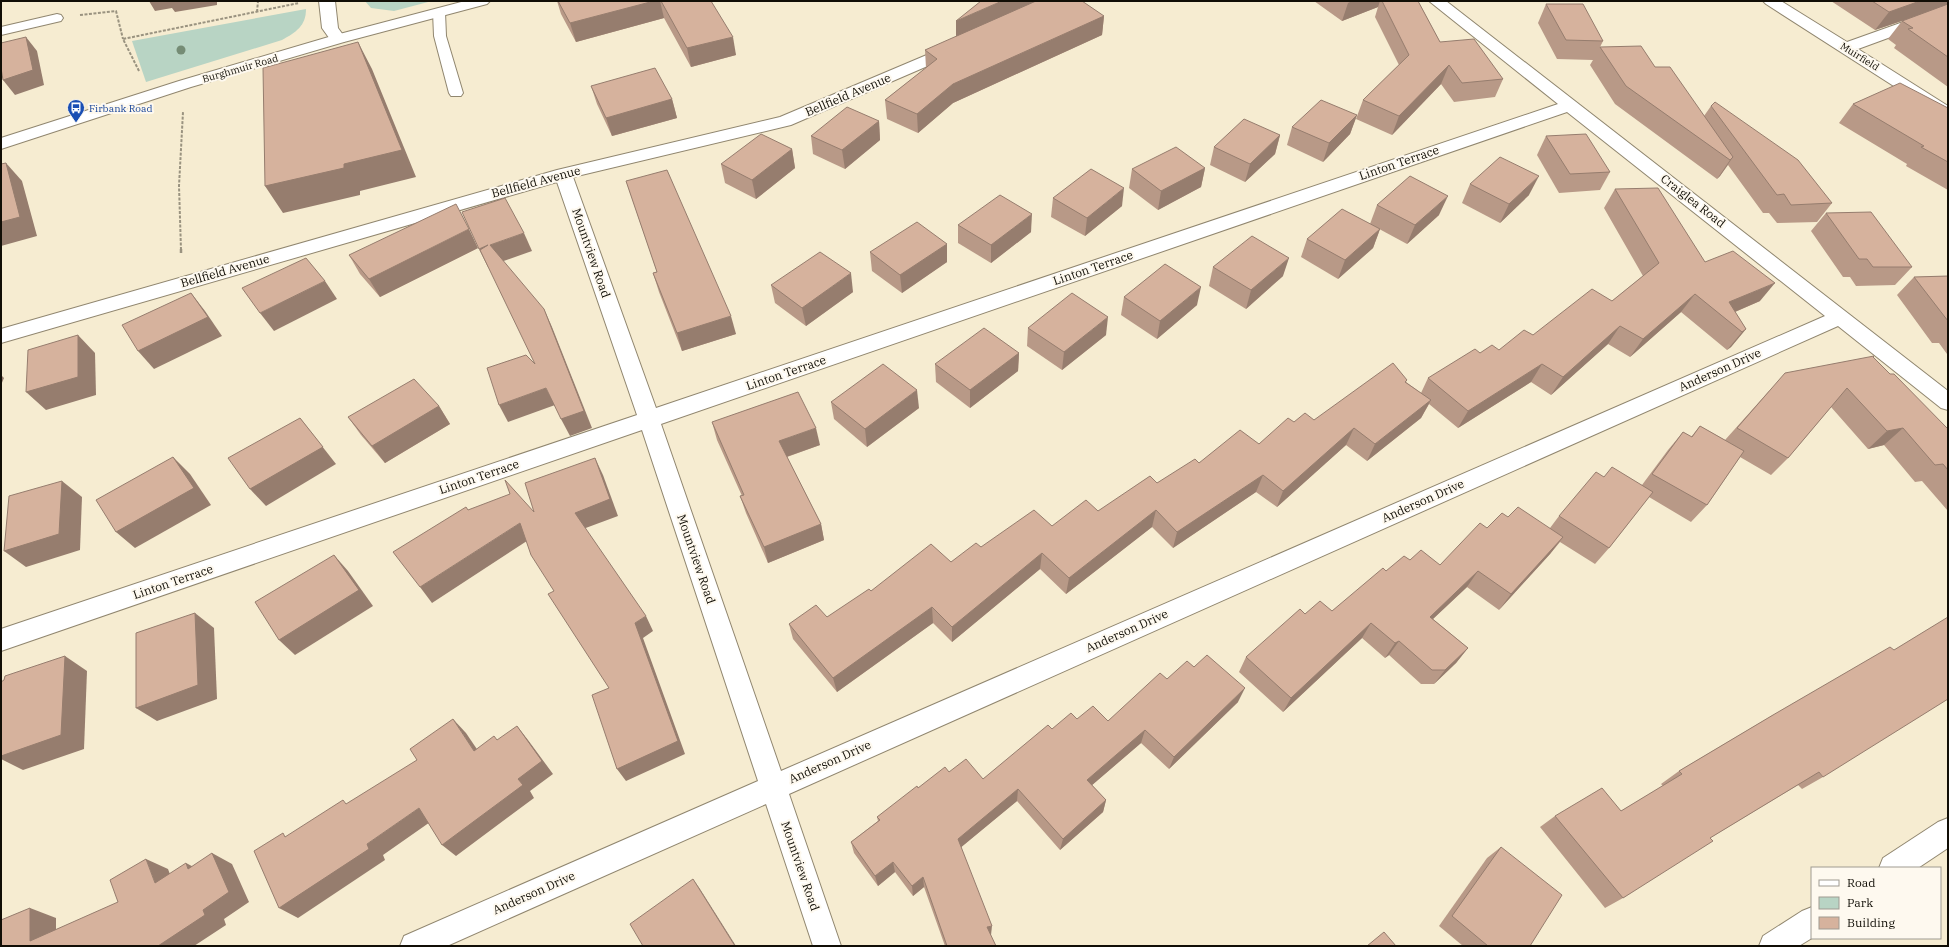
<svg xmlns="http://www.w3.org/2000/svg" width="1949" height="947" font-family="'IBM Plex Serif',serif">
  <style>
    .green { fill: #b8d4c4 }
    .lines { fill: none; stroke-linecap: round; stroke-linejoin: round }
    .lane-casing { stroke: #90866f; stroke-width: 2 }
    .street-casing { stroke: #90866f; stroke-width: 2 }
    .secondary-casing { stroke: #90866f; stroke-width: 2 }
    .path-far1 { stroke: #9a9380; stroke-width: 2; stroke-dasharray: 3 1.5; stroke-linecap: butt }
    .path { stroke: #9a9380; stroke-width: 2.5; stroke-dasharray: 4 2; stroke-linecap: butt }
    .lane { fill: #fff; fill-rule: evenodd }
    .street { fill: #fff; fill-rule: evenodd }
    .secondary { fill: #fff; fill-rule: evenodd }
    .tree { fill: #758c75 }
    .wall { fill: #b89987 }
    .shaded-wall { fill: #967d6e }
    .building { fill: #d6b29d; stroke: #967d6e }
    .labels { text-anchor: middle; stroke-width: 4; stroke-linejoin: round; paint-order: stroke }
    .far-street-label { font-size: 10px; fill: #110e06; stroke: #fef9ef }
    .far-transit-label { font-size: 10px; fill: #164399; stroke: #fef9ef; text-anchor: start }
    .street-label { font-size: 12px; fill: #110e06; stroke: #fef9ef }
  </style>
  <rect width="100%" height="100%" fill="#f6ecd1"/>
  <g class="green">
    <path d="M365,1H432L394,11L371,8Z"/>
    <path d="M306,9C306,26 296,32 282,40L146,82L132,41Z"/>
  </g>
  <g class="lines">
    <defs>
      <g id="lane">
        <path d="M439,8L445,12L446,36L463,93L461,96H451L449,93L434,36L433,12Z"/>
        <path d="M57,14L61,15L63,18L61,21L1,35V27Z"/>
      </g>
      <g id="street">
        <path d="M319,1H335L338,28L346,39L344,42H332L322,28Z"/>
        <path d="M1429,1H1446L1948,391V410L1941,408L1838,326L789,794L841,946H813L766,804L447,946H400L404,936L758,781L642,430L1,651V629L637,415L557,182L1,343V329L557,170L780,117L948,46H960L962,49L960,52L791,125L573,177L656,408L1558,104ZM1567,112L1825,316L781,771L661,424Z"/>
        <path d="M1763,1H1781L1847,42L1948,6V16L1858,49L1948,106V118L1942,117L1766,4Z"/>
        <path d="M1948,818V848L1918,868H1879L1883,858L1938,822Z"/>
        <path d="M1812,907V938L1799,946H1759L1763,936L1802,911Z"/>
      </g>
      <path id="secondary" d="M465,1H490L487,4L344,42L191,87L1,149V138L179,81L332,36Z"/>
    </defs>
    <use href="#lane" class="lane-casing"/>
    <use href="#street" class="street-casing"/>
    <use href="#secondary" class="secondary-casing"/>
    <g class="path-far1">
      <path d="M257,12L258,1"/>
      <path d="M80,15L116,11L123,39"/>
      <path d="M139,71L123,39L299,3"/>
      <path d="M181,250L179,186L183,112"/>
    </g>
    <path class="path" d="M181,249V255"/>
    <use href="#lane" class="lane"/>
    <use href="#street" class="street"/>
    <use href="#secondary" class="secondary"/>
  </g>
  <circle class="tree" cx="181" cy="50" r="4.5"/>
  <g class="wall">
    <path d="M557,1H711L736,55L691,67L664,18L576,42L561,14Z"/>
    <path d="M1314,1H1418L1440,42L1503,79L1495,97L1454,102L1441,84L1392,135L1356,119L1363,100L1399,65L1375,17L1378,7L1342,21Z"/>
    <path d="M1831,1H1948V87L1894,48L1896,45L1888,39L1902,21L1875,30Z"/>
    <path d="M1546,4L1603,41L1600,47L1655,67L1704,116L1711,106L1832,203L1817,222L1777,223L1769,213H1763L1728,165L1720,176L1717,179L1615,104L1590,65L1593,60L1557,59L1538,23Z"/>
    <path d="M1104,16L1102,35L953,103L918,133L887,119L885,100L926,68L925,50Z"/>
    <path d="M591,86L672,99L677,118L612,136L597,104Z"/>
    <path d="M1853,104L1948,108V190L1906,166L1907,164L1839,123Z"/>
    <path d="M1357,115L1350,134L1323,162L1287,145L1292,127Z"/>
    <path d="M879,121L880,140L845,169L813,154L811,136Z"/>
    <path d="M1280,135L1275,154L1245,182L1210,165L1214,147Z"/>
    <path d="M1546,136L1610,172L1600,190L1559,193L1537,155Z"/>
    <path d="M792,149L795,168L756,199L725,183L721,164Z"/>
    <path d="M1205,168L1201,187L1158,210L1129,188L1132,169Z"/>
    <path d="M626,181L736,334L682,351L659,292L653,273L657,272Z"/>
    <path d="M1470,184L1529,195L1500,223L1462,203Z"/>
    <path d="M1615,189L1705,262L1760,301L1735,312L1746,329L1731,347L1727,350L1681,312L1630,357L1608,344L1551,395L1531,382L1458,428L1429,404L1421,418L1367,461L1346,445L1277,507L1256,492L1173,548L1152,527L1066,594L1040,569L952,642L933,623L837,692L793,639L789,624L827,617L871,591L951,562L981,547L1052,526L1098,511L1157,483L1199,463L1259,444L1294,422L1314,420L1407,380L1406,382L1421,393L1428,378L1480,353L1499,350L1612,301L1643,276L1604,208Z"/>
    <path d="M1053,198L1122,206L1085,236L1051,217Z"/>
    <path d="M1377,205L1439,215L1407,244L1370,224Z"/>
    <path d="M1826,213L1912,267L1895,285L1856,286L1850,277H1843L1811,231Z"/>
    <path d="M958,225L1031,232L991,263L958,243Z"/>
    <path d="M1380,229L1373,248L1338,279L1301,257L1307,239Z"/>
    <path d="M947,244V262L902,293L872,271L870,252Z"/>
    <path d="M478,248L380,297L360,274L349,255Z"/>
    <path d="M1213,267L1283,276L1246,309L1209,286Z"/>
    <path d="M1948,276V354H1947L1939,343H1932L1897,295L1914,277Z"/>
    <path d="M771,285L853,292L806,326L775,303Z"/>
    <path d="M1124,297L1197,305L1157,339L1121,315Z"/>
    <path d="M1028,328L1106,335L1062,370L1027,346Z"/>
    <path d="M1019,353L1018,371L970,408L936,382L935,364Z"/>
    <path d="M1873,357L1890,374L1948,429V511L1922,481L1915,482L1884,445L1868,449L1831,407L1788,458L1771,475L1740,457L1707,505L1691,522L1649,497L1609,548L1595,564L1560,542L1550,554L1499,610L1467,587L1433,619L1468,648L1456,663L1434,684H1421L1389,655L1385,658L1362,638L1283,712L1239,672L1246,657L1305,614L1332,611L1386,571L1410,560L1440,565L1487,528H1550L1559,516L1604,477L1642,485L1668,450L1683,432L1691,437L1700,426L1725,440L1769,391Z"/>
    <path d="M831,402L919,408L867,447L834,419Z"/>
    <path d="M439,406L450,424L385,463L361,435L348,417Z"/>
    <path d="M712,422L820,445L787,457L821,524L824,540L768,563L746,513L740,496H742L717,440Z"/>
    <path d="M1194,667L1238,702L1169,769L1141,743L1092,785L1106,800L1103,812L1060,850L1017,801L961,847L991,935H990L996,946H945L924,887L913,896L895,872L878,886L854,853L851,842L878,821L877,817L918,788L949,772L983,779L1052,729L1077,719L1108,721L1167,679Z"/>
    <path d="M1773,715L1823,777L1802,789L1798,785L1710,838L1623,898L1605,908L1540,827L1555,816L1621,811L1663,786L1661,784L1679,771Z"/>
    <path d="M1501,847L1530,946H1463L1439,926L1487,858Z"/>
  </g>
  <g class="shaded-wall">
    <path d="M149,1H217V5L175,12L172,8L155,11Z"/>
    <path d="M654,1H660L664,18L576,42L570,23Z"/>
    <path d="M1002,1H1044L956,40V21Z"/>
    <path d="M1352,1H1380L1378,7L1342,21L1348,3Z"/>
    <path d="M1920,1H1948V5L1875,30L1889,12Z"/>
    <path d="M1104,16L1102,35L953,103L918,133L917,114L953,84Z"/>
    <path d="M26,37L37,51L44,85L15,95L3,80Z"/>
    <path d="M733,37L736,55L691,67L687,48Z"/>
    <path d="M358,42L372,69L416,177L360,191V195L283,213L265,186Z"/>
    <path d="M1449,65L1441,84L1392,135L1399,116Z"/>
    <path d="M672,99L677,118L612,136L606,118Z"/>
    <path d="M1357,115L1350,134L1323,162L1329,143Z"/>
    <path d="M879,121L880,140L845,169L842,150Z"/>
    <path d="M1280,135L1275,154L1245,182L1250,164Z"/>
    <path d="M792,149L795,168L756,199L752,180Z"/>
    <path d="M1733,157L1720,176L1717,179L1730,160Z"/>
    <path d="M6,163L22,181L37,236L1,246V222Z"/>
    <path d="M1205,168L1201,187L1158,210L1161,191Z"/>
    <path d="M1539,176L1529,195L1500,223L1509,204Z"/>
    <path d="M1124,188L1122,206L1085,236L1087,218Z"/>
    <path d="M1448,196L1439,215L1407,244L1415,225Z"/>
    <path d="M1032,214L1031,232L991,263V245Z"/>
    <path d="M469,229L478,248L380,297L369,279Z"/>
    <path d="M1380,229L1373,248L1338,279L1345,260Z"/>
    <path d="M524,233L532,251L498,263L490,245Z"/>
    <path d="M947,244V262L902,293L900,275Z"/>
    <path d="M488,245V267L479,249Z"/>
    <path d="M1289,258L1283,276L1246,309L1251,290Z"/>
    <path d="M851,273L853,292L806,326L802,308Z"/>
    <path d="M325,281L337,299L274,331L260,313Z"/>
    <path d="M1775,283L1760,301L1723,317L1729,302Z"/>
    <path d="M1201,287L1197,305L1157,339L1160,321Z"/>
    <path d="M191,293L205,311L222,336L154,369L138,351Z"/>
    <path d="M1695,294L1681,312L1630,357L1643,339Z"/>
    <path d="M544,309L552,327L592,428L570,436L561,419Z"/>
    <path d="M731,316L736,334L682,351L677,333Z"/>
    <path d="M1108,317L1106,335L1062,370L1064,352Z"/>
    <path d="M1620,326L1608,344L1551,395L1563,377Z"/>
    <path d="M1746,329L1731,347L1727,350L1742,332Z"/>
    <path d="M78,335L95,353L96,395L46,410L26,392Z"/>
    <path d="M1019,353L1018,371L970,408V390Z"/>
    <path d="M1542,364L1531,382L1458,428L1468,411Z"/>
    <path d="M1,375L4,378L1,385Z"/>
    <path d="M546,388L555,405L508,422L499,405Z"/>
    <path d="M917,390L919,408L867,447L865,429Z"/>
    <path d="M1431,400L1421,418L1367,461L1375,444Z"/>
    <path d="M439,406L450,424L385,463L372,446Z"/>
    <path d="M300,418L336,464L266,506L250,489Z"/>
    <path d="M816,428L820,445L783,458L779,441Z"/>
    <path d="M1354,428L1346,445L1277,507L1283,491Z"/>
    <path d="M1903,428L1884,445L1868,449L1887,431Z"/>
    <path d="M173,457L190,474L211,505L135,548L116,532Z"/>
    <path d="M595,458L603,475L618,516L583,529L575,513Z"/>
    <path d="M1263,475L1256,492L1173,548L1177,532Z"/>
    <path d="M62,481L82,497L80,550L26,567L4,551Z"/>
    <path d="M1156,510L1152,527L1066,594L1069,578Z"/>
    <path d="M520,523L530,539L432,603L420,587Z"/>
    <path d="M821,524L824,540L768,563L764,547Z"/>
    <path d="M1563,537L1550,554L1499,610L1511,594Z"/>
    <path d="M1042,553L1040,569L952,642V627Z"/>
    <path d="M334,555L348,571L373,606L295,655L279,640Z"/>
    <path d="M1478,571L1467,587L1419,632L1430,617Z"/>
    <path d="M932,607L933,623L837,692L833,678Z"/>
    <path d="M195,613L214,628L217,699L157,721L136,708Z"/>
    <path d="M646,616L653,631L643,638L685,754L626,781L617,769L635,623Z"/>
    <path d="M1371,623L1362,638L1283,712L1291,698Z"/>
    <path d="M1399,641L1389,655L1385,658L1395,643Z"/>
    <path d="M1468,648L1456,663L1434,684L1445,670Z"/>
    <path d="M65,656L87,671L84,749L23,770L1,759V738Z"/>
    <path d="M1245,688L1238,702L1169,769L1174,757Z"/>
    <path d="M453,719L466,733L487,764L474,751Z"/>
    <path d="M517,726L528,740L553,774L530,791L534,798L456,856L442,845L518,779Z"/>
    <path d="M1145,730L1141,743L1084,792L1087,780Z"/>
    <path d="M1018,789L1017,801L959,849L958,839Z"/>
    <path d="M1106,800L1103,812L1060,850L1063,839Z"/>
    <path d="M419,808L433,820L383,855L385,860L298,918L279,908L367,844Z"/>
    <path d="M212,853L232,864L249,902L224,919L226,925L194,946H158L203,910Z"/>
    <path d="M146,859L168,869L177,893L155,883Z"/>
    <path d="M893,862L895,872L878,886L875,876Z"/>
    <path d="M186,863L207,874L188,869Z"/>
    <path d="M923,877L924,887L913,896L912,886Z"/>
    <path d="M693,879L700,889L736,946H735Z"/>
    <path d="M30,908L56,918V946L30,941Z"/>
    <path d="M992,926L991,935L987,936V927Z"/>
  </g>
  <g class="building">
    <path d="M558,1H654L570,23Z"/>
    <path d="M661,1H711L733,37L687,48Z"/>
    <path d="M981,1H1002L956,21Z"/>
    <path d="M1036,1H1082L1104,16L953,84L917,114L885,100L937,59L925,50Z"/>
    <path d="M1382,1H1418L1440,42L1474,39L1503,79L1462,83L1449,65L1399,116L1363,100L1409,55Z"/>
    <path d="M1872,1H1920L1889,12Z"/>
    <path d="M1546,4H1583L1603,41L1566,40Z"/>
    <path d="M1948,4V57L1908,29L1913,28L1902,21Z"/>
    <path d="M26,37L33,70L3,80L1,68V43Z"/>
    <path d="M358,42L402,150L344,164V168L265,186L263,68Z"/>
    <path d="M1641,46L1655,67H1670L1733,157L1730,160L1626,86L1600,47Z"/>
    <path d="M655,68L672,99L606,118L591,86Z"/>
    <path d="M1900,83L1948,108V162L1921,147L1924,146L1853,104Z"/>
    <path d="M1321,100L1357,115L1329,143L1292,127Z"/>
    <path d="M1715,102L1798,160L1832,203L1791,205L1784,194L1777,195L1711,106Z"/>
    <path d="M847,107L879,121L842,150L811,136Z"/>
    <path d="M1244,119L1280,135L1250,164L1214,147Z"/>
    <path d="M761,134L792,149L752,180L721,164Z"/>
    <path d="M1586,134L1610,172L1570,174L1546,136Z"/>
    <path d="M1176,147L1205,168L1161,191L1132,169Z"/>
    <path d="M1500,157L1539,176L1509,204L1470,184Z"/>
    <path d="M6,163L20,217L1,222V164Z"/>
    <path d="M1091,169L1124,188L1087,218L1053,198Z"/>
    <path d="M667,170L731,316L677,333L653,273L657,272L626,181Z"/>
    <path d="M1410,176L1448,196L1415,225L1377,205Z"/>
    <path d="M1658,188L1705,262L1733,251L1775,283L1729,302L1746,329L1742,332L1695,294L1643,339L1620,326L1563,377L1542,364L1468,411L1428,378L1475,349L1480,353L1492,345L1499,350L1524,330L1533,335L1592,289L1612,301L1659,263L1615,189Z"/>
    <path d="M1000,195L1032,214L991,245L958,225Z"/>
    <path d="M505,198L524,233L490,245L544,309L584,411L561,419L546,388L499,405L487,368L526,355L535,364L480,250L488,245L479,249L462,212Z"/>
    <path d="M456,204L469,229L369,279L349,255Z"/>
    <path d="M1342,209L1380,229L1345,260L1307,239Z"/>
    <path d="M1871,212L1912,267H1873L1867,259H1859L1826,213Z"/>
    <path d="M917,222L947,244L900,275L870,252Z"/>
    <path d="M1252,236L1289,258L1251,290L1213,267Z"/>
    <path d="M820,252L851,273L802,308L771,285Z"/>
    <path d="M306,258L325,281L260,313L242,288Z"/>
    <path d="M1165,264L1201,287L1160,321L1124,297Z"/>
    <path d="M1948,276V321L1914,277Z"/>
    <path d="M191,293L208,317L138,351L122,325Z"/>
    <path d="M1072,293L1108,317L1064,352L1028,328Z"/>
    <path d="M984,328L1019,353L970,390L935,364Z"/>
    <path d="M78,335V377L26,392L28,350Z"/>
    <path d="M1874,356L1873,357L1890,374H1894L1948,429V470L1943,464L1935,465L1903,428L1887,431L1847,388L1788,458L1737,428L1785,373Z"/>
    <path d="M1393,363L1407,380L1405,382L1431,400L1375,444L1354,428L1283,491L1263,475L1177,532L1156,510L1069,578L1042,553L952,627L932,607L833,678L789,624L816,605L827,617L869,589L871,591L931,544L951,562L976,543L981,547L1034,510L1052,526L1086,500L1098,511L1150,476L1157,483L1195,459L1199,463L1240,430L1259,444L1288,418L1294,422L1305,413L1314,420Z"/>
    <path d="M883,364L917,390L865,429L831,402Z"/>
    <path d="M414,379L439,406L372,446L348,417Z"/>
    <path d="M798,392L816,428L779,441L821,524L764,547L740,496L744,495L712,422Z"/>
    <path d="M300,418L323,447L250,489L228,458Z"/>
    <path d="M1700,426L1744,451L1707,505L1652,474L1683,432L1692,437Z"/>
    <path d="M173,457L194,488L116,532L96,500Z"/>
    <path d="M595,458L610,499L575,513L646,616L635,623L678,741L617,769L592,695L609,688L548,594L554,591L531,555L520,523L420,587L393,552L466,507L468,510L510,494L505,480L534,512L525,483Z"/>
    <path d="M1612,467L1653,492L1609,548L1559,516L1596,472L1604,477Z"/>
    <path d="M62,481L59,534L4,551L9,496Z"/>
    <path d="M1518,507L1563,537L1511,594L1478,571L1430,617L1468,648L1445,670H1432L1399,641L1395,643L1371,623L1291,698L1246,657L1300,609L1305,614L1320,601L1332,611L1383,568L1386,571L1404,556L1410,560L1421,550L1440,565L1480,523L1487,528L1502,513L1508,517Z"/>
    <path d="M334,555L359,590L279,640L255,602Z"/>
    <path d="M195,613L198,685L136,708V633Z"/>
    <path d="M1948,617V699L1823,777L1819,772L1710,838L1713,841L1623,898L1555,816L1602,788L1621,811L1682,774L1679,771L1773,715L1890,647L1894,650Z"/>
    <path d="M1207,655L1245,688L1174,757L1145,730L1087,780L1106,800L1063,839L1018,789L958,839L992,926L987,927L996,946H947L923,877L912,886L893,862L875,876L851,842L880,820L877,817L917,786L918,788L945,767L949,772L966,759L983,779L1048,725L1052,729L1071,713L1077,719L1093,706L1108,721L1160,673L1167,679L1187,661L1194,667Z"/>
    <path d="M65,656L61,735L1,756V682L4,680L5,676Z"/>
    <path d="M453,719L474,751L494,736L497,740L517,726L542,761L518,779L523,785L442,845L419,808L367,844L369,849L279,908L254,851L283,833L285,837L343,800L346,804L417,760L410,749Z"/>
    <path d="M1501,847L1562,895L1530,946H1488L1452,916Z"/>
    <path d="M212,853L229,892L203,910L205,915L158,946H1V920L30,908V941L118,902L110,880L146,859L155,883L186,863L188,869Z"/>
    <path d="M693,879L735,946H643L630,924Z"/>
    <path d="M1384,932L1396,946H1367Z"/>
  </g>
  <defs>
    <symbol id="bus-pin" viewBox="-11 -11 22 30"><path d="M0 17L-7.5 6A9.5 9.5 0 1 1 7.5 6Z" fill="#1a4fb4" stroke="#fef9ef"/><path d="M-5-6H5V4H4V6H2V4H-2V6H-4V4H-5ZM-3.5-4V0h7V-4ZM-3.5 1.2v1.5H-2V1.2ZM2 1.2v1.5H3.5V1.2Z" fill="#fff"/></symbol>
  </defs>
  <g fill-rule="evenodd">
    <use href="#bus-pin" x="66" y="98" width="20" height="27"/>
  </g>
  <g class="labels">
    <g class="far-street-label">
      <text transform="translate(1860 56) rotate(32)" y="4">Muirfield</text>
      <text transform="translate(240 68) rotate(-16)" y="4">Burghmuir Road</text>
    </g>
    <g class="far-transit-label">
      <text x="89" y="112">Firbank Road</text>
    </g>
    <g class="street-label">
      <text transform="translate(848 95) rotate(-23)" y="4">Bellfield Avenue</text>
      <text transform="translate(1399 163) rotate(-19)" y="4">Linton Terrace</text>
      <text transform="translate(536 182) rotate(-15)" y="4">Bellfield Avenue</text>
      <text transform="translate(1693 201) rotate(38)" y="4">Craiglea Road</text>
      <text transform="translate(591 253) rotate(71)" y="4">Mountview Road</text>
      <text transform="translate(1093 268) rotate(-19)" y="4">Linton Terrace</text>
      <text transform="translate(225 271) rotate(-16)" y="4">Bellfield Avenue</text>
      <text transform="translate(1720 370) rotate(-24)" y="4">Anderson Drive</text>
      <text transform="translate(786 373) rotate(-19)" y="4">Linton Terrace</text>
      <text transform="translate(479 477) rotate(-19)" y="4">Linton Terrace</text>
      <text transform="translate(1423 501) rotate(-24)" y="4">Anderson Drive</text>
      <text transform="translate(696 559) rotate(71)" y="4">Mountview Road</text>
      <text transform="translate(173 582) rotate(-19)" y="4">Linton Terrace</text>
      <text transform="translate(1127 631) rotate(-24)" y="4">Anderson Drive</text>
      <text transform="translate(830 762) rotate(-24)" y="4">Anderson Drive</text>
      <text transform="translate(800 866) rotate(71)" y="4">Mountview Road</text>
      <text transform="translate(534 893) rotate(-24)" y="4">Anderson Drive</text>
    </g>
  </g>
  <rect width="1949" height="947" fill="none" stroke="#110e06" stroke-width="4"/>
  <rect x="1811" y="867" width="130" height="72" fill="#fef9ef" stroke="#9f9b92"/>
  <rect x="1819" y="880" width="20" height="6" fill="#ffffff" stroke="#9f9b92"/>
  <text x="1847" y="887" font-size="12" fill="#110e06">Road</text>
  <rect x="1819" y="897" width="20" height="12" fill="#b8d4c4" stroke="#9f9b92"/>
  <text x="1847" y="907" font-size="12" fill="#110e06">Park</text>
  <rect x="1819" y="917" width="20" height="12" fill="#d6b29d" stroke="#9f9b92"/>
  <text x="1847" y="927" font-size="12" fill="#110e06">Building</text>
</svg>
